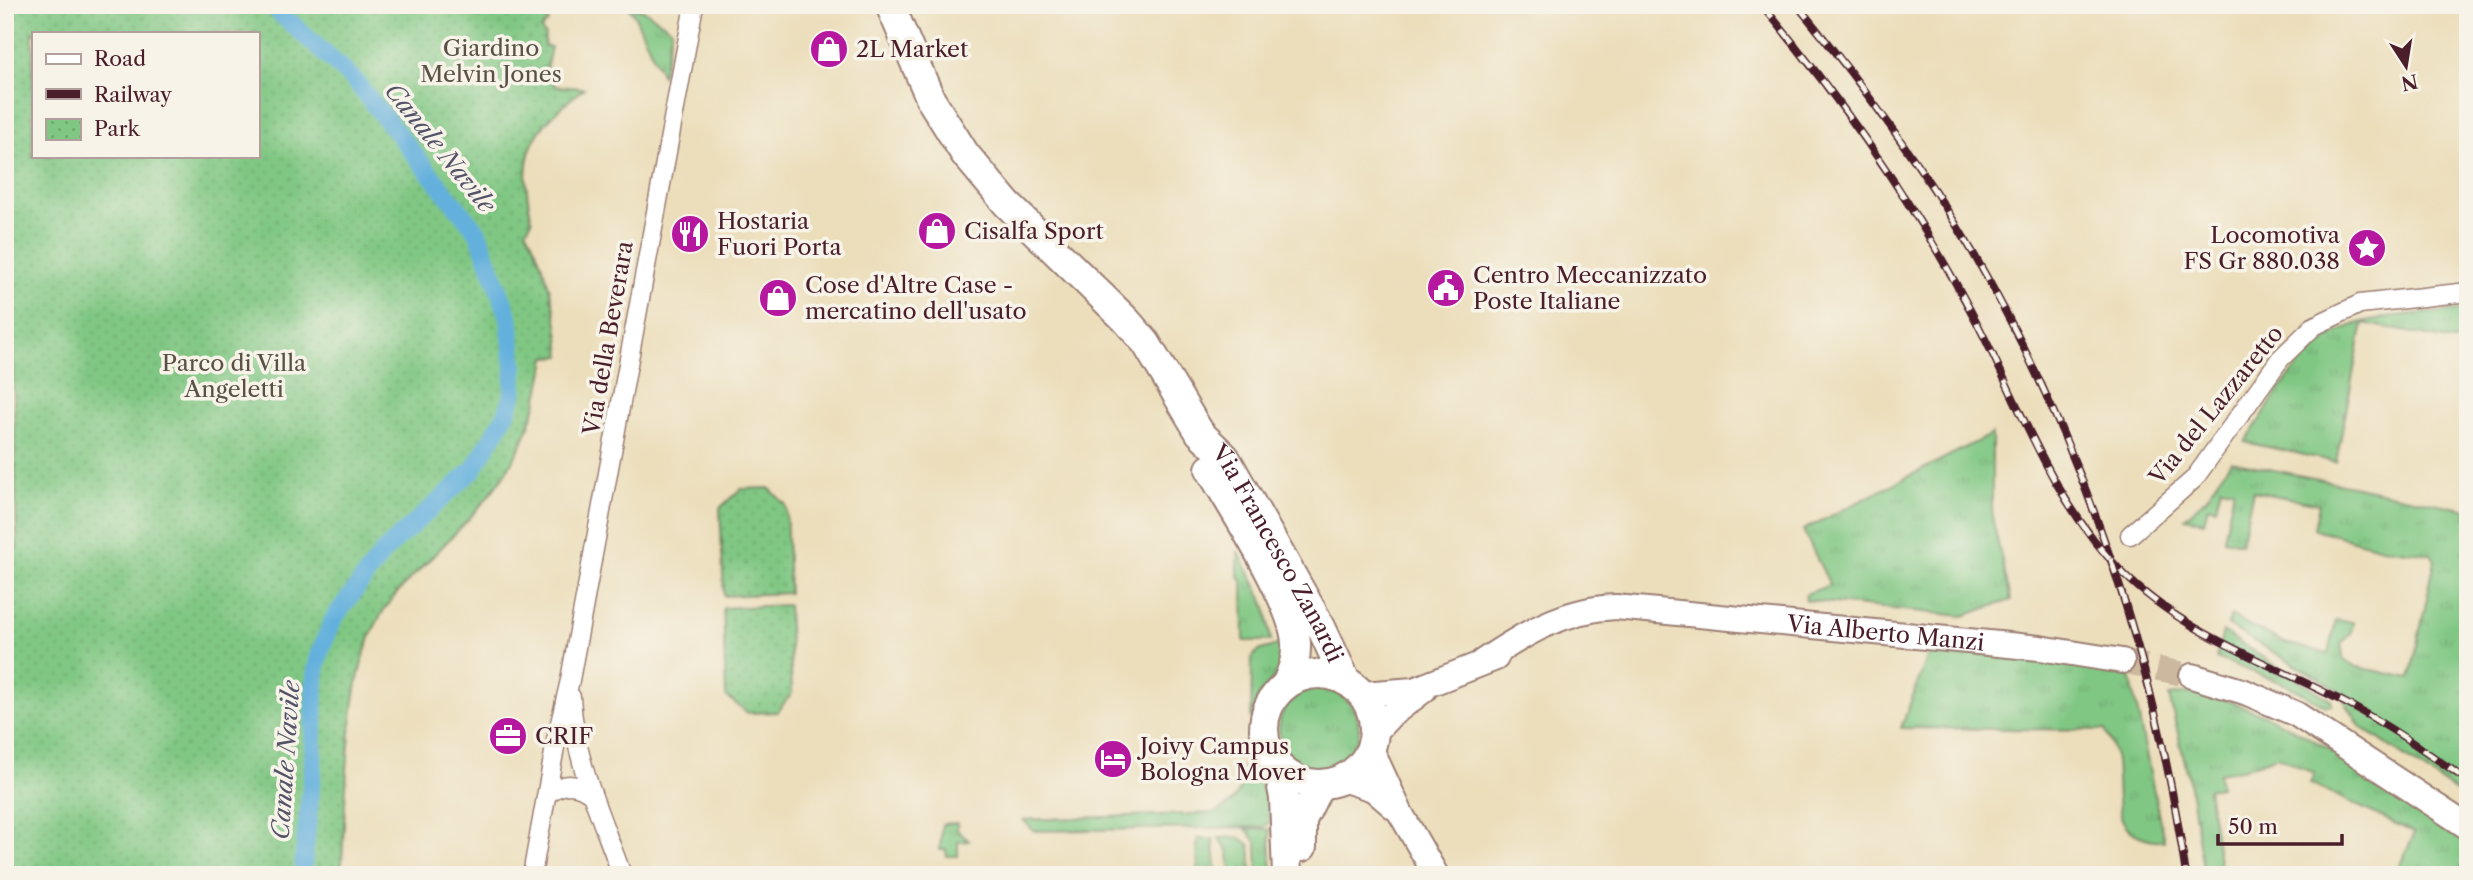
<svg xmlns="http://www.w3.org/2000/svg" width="2473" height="880" font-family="'Libre Caslon Text',serif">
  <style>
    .grass { fill: url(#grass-tufts); stroke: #657357; stroke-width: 2 }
    .park { fill: url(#park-dots); stroke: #657357; stroke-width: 2; fill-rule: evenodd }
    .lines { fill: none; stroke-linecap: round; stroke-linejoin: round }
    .canal { stroke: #64b0dd; stroke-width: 18 }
    .secondary-tunnel { stroke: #ccb89e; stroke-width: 24; stroke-dasharray: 24 12; stroke-linecap: butt }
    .minor-casing { stroke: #9b7e73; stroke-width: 21 }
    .secondary-casing { stroke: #9b7e73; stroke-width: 28 }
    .primary-casing { stroke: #9b7e73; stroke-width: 32 }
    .minor { stroke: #fff; stroke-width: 18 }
    .secondary { stroke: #fff; stroke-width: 24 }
    .primary { stroke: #fff; stroke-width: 28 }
    .rail-casing { stroke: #4a1f2b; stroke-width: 8 }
    .rail { stroke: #f7f3e8; stroke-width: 5; stroke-dasharray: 16; stroke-linecap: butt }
    .labels { text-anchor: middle; stroke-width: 7; stroke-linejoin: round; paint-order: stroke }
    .park-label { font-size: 23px; fill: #5a5145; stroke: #f7f3e8 }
    .poi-label { font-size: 23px; fill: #4a1f2b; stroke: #f7f3e8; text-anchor: start }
    .street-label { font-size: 23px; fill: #4a1f2b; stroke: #f7f3e8 }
    .water-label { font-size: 24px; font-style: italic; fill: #535269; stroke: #f7f3e8 }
  </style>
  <defs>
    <pattern id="grass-tufts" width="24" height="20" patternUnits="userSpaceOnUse" patternTransform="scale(1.75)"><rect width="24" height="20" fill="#80c783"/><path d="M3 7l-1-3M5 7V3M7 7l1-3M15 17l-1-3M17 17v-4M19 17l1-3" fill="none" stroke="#70aa71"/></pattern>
    <pattern id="park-dots" width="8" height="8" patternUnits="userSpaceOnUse" patternTransform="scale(1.75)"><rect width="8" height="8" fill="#80c783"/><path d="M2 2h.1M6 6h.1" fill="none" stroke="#70aa71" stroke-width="1.8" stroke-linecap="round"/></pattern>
  </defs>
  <rect width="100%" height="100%" fill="#f7f3e8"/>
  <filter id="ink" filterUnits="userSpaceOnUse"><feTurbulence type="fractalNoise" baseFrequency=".0143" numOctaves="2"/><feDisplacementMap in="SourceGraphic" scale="14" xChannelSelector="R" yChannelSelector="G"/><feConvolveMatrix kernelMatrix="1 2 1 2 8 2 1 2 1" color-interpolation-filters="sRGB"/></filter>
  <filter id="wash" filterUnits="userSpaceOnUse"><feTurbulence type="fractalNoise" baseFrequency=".00686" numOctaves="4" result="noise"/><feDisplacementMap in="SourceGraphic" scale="28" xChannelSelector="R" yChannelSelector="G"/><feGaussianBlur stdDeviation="1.57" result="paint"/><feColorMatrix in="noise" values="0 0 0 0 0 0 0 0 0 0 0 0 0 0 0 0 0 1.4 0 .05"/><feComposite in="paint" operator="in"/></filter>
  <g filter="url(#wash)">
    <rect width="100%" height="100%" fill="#ecdebb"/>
    <g class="grass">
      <path d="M627,7L642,9L672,29L662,76L634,14Z"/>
      <path d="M2468,310V344L2363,323L2336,462L2245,442C2278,394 2308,333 2370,320C2402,313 2435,313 2468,310Z"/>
      <path d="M1992,434V517L2011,600L1963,616L1805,600L1806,594L1830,585L1803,530Z"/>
      <path d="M2231,461L2468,510V800L2360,726L2337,689L2227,625L2231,616L2285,643L2329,654L2336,620L2353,622L2351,634L2341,644L2344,660L2353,666L2410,678L2435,560L2431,554L2382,548L2314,529L2319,504L2253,491L2241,543L2224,539L2234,489L2221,487L2216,508L2208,506L2204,522L2185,518L2206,498Z"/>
      <path d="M1238,551L1266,606L1271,641H1244L1243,583L1238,574Z"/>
      <path d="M2223,632L2331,700L2332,705L2326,706L2287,685L2216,658Z"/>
      <path d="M1286,640L1282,668L1259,696L1251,720L1252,657C1260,646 1275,649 1286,640Z"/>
      <path d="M1930,650L2049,660L2130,675L2164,841C2109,838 2120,803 2116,762C2115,751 2109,740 2105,730L1901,728Z"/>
      <circle cx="1319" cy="729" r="40"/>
      <path d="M2196,692C2299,716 2382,785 2468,844V875H2395L2415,833L2310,783L2314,773L2277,756L2239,770L2218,773L2220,787L2208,789L2221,875H2204L2188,775L2169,696Z"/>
      <path d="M1244,741C1250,762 1271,804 1270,823L1263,827L1034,831L1023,820L1214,813C1248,799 1244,772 1244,741Z"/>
      <path d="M957,823V830L969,841L958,842V856H947L946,850H940L942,824Z"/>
      <path d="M1246,829H1270L1272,875H1258L1257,843Z"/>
      <path d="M1239,837L1250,845L1252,875H1231L1229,853L1219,838Z"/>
      <path d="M1197,839H1213L1217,875H1198Z"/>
    </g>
    <g class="park">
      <path d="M5,5H549L548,22L541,29L545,35L544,46L551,47L546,70L555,77L554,86L584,88C530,132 517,151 532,221L526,230C548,269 557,312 561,356L546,357C533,450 498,491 434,555C414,576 389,597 376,624C344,687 347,803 341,875H5V547H17ZM257,33V156H33V33Z"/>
      <path d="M769,488L786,505L789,593L724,596L720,508L741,489Z"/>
      <path d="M788,605L792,693L777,712L748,713L726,696L723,608Z"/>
    </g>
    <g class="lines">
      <path class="canal" d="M271,5L354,80L478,233L509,317L514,368L513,395L506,414L473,470L385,550L334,618L320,651L315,676L313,768L302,875"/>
    </g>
  </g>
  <g filter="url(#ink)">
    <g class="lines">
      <path class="secondary-tunnel" d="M2122,661L2192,676"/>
      <defs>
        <g id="minor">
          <path d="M2130,535L2194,479L2280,359L2314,326L2360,304L2468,292"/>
          <path d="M571,697C574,760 601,816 622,875"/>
          <path d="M547,794C563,782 576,782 592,794"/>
          <path d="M532,875L557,736L570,680L694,5"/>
        </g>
        <g id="secondary">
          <path id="s1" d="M1482,662C1524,634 1564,609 1616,607L2040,648L2122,661"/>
          <path d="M2192,676L2245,692L2296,714L2468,827"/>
          <path d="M1362,694L1414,690L1496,658"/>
          <path d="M1374,733L1390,716L1424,690"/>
          <path d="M1371,749L1401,814L1436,875"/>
          <path d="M1342,779L1373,789L1395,808"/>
        </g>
        <g id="primary">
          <path id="s2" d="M890,5L931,100L965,154L1007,204L1126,320L1146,343L1200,433L1225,457L1321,627L1346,681"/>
          <path d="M1210,469C1233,509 1294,602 1296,643C1297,659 1292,671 1286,685"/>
          <circle cx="1319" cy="729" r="55"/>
          <path d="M1278,766L1284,798L1287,875"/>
          <path d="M1302,847V820L1320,784"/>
        </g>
      </defs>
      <use href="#minor" class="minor-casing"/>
      <use href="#secondary" class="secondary-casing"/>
      <use href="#primary" class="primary-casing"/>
      <use href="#minor" class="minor"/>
      <use href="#secondary" class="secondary"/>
      <use href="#primary" class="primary"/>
      <defs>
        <g id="rail">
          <path d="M1762,5C1844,103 1916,206 1975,319C2020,405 2052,501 2121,571C2182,633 2264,660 2340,700C2385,723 2427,752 2468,781"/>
          <path d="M1797,5C1861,83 1921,164 1972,251C2082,441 2155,658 2186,875"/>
          <path d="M2360,250L2374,247"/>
        </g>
      </defs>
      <use href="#rail" class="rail-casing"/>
      <use href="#rail" class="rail"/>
    </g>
  </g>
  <defs>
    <symbol id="shop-disc" viewBox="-11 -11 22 22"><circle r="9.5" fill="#b5179e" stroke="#f7f3e8"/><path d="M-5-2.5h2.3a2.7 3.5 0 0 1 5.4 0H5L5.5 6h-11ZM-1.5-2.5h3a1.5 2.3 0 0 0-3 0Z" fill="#fff"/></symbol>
    <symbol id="restaurant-disc" viewBox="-11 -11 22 22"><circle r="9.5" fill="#b5179e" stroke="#f7f3e8"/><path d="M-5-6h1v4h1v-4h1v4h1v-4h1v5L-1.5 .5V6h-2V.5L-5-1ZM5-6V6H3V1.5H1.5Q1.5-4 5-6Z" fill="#fff"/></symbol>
    <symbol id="sight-disc" viewBox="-11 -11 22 22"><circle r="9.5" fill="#b5179e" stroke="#f7f3e8"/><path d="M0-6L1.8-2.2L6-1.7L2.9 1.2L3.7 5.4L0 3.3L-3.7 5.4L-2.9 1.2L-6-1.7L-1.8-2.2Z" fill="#fff"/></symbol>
    <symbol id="civic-disc" viewBox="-11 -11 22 22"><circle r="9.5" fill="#b5179e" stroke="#f7f3e8"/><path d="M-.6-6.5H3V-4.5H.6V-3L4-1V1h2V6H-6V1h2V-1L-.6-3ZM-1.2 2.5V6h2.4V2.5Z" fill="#fff"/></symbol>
    <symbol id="office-disc" viewBox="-11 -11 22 22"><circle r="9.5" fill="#b5179e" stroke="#f7f3e8"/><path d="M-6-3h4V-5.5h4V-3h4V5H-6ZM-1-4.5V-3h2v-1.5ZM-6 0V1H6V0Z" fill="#fff"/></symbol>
    <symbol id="hotel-disc" viewBox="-11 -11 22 22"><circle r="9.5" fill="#b5179e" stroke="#f7f3e8"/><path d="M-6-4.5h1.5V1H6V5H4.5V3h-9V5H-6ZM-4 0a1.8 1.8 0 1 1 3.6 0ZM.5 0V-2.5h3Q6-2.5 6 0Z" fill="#fff"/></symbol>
  </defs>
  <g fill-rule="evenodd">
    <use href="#shop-disc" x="807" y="27" width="44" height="44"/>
    <use href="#shop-disc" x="915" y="209" width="44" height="44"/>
    <use href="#restaurant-disc" x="668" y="212" width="44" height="44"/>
    <use href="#sight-disc" x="2345" y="226" width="44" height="44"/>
    <use href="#civic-disc" x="1424" y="266" width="44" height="44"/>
    <use href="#shop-disc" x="756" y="276" width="44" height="44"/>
    <use href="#office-disc" x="486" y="714" width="44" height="44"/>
    <use href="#hotel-disc" x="1091" y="737" width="44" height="44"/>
  </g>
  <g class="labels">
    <g class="park-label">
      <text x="491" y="56">Giardino<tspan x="491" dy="26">Melvin Jones</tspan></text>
      <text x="234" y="371">Parco di Villa<tspan x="234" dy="26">Angeletti</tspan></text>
    </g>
    <g class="poi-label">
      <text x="856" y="57">2L Market</text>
      <text x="717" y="229">Hostaria<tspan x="717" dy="26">Fuori Porta</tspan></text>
      <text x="964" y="239">Cisalfa Sport</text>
      <text x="2340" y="243" text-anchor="end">Locomotiva<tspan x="2340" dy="26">FS Gr 880.038</tspan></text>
      <text x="1473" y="283">Centro Meccanizzato<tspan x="1473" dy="26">Poste Italiane</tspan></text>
      <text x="805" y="293">Cose d'Altre Case -<tspan x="805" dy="26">mercatino dell'usato</tspan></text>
      <text x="535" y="744">CRIF</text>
      <text x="1140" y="754">Joivy Campus<tspan x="1140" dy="26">Bologna Mover</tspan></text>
    </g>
    <g class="street-label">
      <text transform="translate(608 338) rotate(-80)" y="8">Via della Beverara</text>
      <text transform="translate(2216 405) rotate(-51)" y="8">Via del Lazzaretto</text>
      <text dy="8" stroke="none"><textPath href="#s2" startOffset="679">Via Francesco Zanardi</textPath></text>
      <text dy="8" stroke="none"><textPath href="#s1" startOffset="418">Via Alberto Manzi</textPath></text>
    </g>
    <g class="water-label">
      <text transform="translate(440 148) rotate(51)" y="8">Canale Navile</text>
      <text transform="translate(286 760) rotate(-86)" y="8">Canale Navile</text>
    </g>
  </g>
  <rect width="2473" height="880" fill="none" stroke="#f7f3e8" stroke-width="28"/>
  <rect x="32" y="32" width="228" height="126" fill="#f7f3e8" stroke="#b29e9c" stroke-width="2"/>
  <rect x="46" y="54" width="35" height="10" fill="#ffffff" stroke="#b29e9c" stroke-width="2"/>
  <text x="94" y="66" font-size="21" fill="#4a1f2b">Road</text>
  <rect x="46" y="89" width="35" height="10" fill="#4a1f2b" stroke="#b29e9c" stroke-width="2"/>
  <text x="94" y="102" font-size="21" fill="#4a1f2b">Railway</text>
  <rect x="46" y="119" width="35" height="21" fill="url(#park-dots)" stroke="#b29e9c" stroke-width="2"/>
  <text x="94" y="136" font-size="21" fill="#4a1f2b">Park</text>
  <g transform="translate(2406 66) rotate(168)" stroke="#f7f3e8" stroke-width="5" paint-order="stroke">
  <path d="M0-5L12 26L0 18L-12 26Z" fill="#4a1f2b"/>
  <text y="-10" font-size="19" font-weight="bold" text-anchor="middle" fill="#4a1f2b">N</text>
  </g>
  <path d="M2218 834v10h124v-10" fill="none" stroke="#4a1f2b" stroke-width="3.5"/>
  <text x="2228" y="834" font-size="21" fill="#4a1f2b" stroke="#f7f3e8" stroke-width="5" paint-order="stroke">50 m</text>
</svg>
